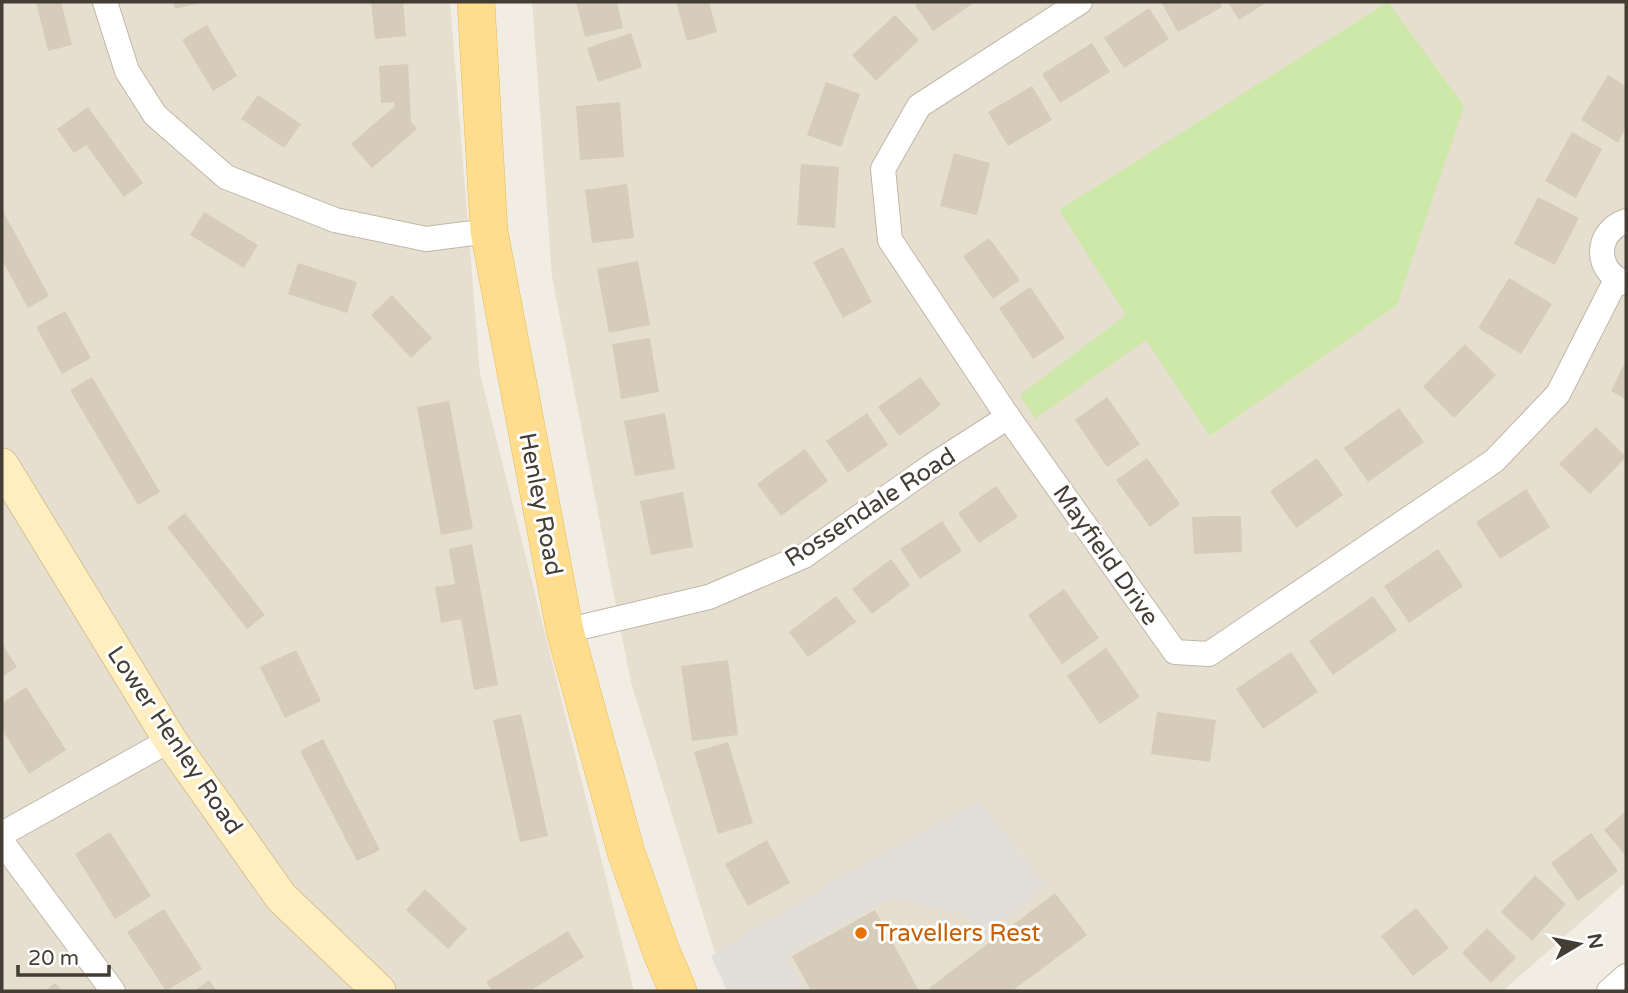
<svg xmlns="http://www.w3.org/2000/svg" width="1628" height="993" font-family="'Varela Round',sans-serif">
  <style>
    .residential { fill: #e6dfd0 }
    .green { fill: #cde8a9 }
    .parking { fill: #e2dfdb }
    .building { fill: #d7cbba }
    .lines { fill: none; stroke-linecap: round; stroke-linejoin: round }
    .minor-casing { stroke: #c0b7a8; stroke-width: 26 }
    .secondary-casing { stroke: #d7c392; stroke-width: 35 }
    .primary-casing { stroke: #e7ba5b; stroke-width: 38 }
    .minor { stroke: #fff; stroke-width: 24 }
    .secondary { stroke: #ffeebf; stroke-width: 33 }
    .primary { stroke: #ffdd8e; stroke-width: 37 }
    .food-dot { fill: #e8710a; stroke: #fff; stroke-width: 2.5 }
    .labels { text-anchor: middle; stroke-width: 6; stroke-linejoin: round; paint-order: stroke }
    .street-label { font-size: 24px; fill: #433d33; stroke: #fff }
    .food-label { font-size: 24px; fill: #c56008; stroke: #fff; text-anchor: start }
  </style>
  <rect width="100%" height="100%" fill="#f2ede2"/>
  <g class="residential">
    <path d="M2,2H450L480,373L634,991H2Z"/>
    <path d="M532,2H1626V882L1503,991H727L631,683L552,277Z"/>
  </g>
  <path class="green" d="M1388,2L1464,106L1397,305L1210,436L1146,340L1035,419L1020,395L1126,315L1059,210Z"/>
  <path class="parking" d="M979,801L1046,886L985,936L967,916L892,898L785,955L804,991H727L711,956L862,865Z"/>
  <g class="building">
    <path d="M36,2H61L72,45L48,51Z"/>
    <path d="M173,2H200V3L175,9Z"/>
    <path d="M371,2H403L406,36L375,39Z"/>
    <path d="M576,2H617L623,28L585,37Z"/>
    <path d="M676,2H709L717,32L687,41Z"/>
    <path d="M920,2H975L933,31L915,5Z"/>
    <path d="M1161,2H1220L1222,7L1178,32Z"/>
    <path d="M1228,2H1267L1239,20Z"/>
    <path d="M1149,8L1169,39L1124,68L1104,38Z"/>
    <path d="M895,15L919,40L876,81L852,55Z"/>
    <path d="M207,25L237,76L213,91L182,40Z"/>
    <path d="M631,33L642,67L598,82L587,48Z"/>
    <path d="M1092,43L1110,72L1060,103L1042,74Z"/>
    <path d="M408,64L411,122L417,129L372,168L351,144L395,106L394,102L381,103L379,66Z"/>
    <path d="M1608,75L1626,86V128L1618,143L1581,120Z"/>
    <path d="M826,82L860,94L841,147L807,135Z"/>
    <path d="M1032,86L1052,120L1008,146L988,112Z"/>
    <path d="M258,95L301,124L284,148L241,119Z"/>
    <path d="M620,102L624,157L580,160L576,106Z"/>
    <path d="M88,107L143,183L124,197L86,145L74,153L57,129Z"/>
    <path d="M1572,132L1602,149L1576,198L1545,181Z"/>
    <path d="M954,153L990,163L977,215L940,206Z"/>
    <path d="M801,164L839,167L835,228L797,225Z"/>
    <path d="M627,184L634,238L592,243L585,190Z"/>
    <path d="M1538,197L1579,218L1555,265L1514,244Z"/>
    <path d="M2,209L49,296L28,308L2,260Z"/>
    <path d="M204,212L258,245L244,268L190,235Z"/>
    <path d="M989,238L1020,280L993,299L963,256Z"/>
    <path d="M843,247L872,302L843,318L813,262Z"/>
    <path d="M638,261L650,325L609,333L597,269Z"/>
    <path d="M298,263L357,282L347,313L288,294Z"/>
    <path d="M1509,278L1552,304L1521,354L1478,328Z"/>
    <path d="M1030,287L1065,338L1033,359L999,308Z"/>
    <path d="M392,295L432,338L411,358L371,315Z"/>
    <path d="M65,311L91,358L62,374L36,327Z"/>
    <path d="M650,338L659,392L621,399L612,344Z"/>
    <path d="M1465,344L1496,375L1454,418L1423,387Z"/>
    <path d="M1626,360V399L1611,391Z"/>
    <path d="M92,377L160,492L138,505L70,390Z"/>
    <path d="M920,377L941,405L899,436L878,407Z"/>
    <path d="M1107,397L1140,444L1107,467L1075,420Z"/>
    <path d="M449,401L473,529L441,535L417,407Z"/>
    <path d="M1399,408L1424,442L1368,482L1344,448Z"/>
    <path d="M665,413L675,469L635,476L624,421Z"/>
    <path d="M867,413L888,445L848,473L826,441Z"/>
    <path d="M1596,427L1626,457L1590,494L1559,464Z"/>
    <path d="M805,449L828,481L781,516L757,484Z"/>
    <path d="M1147,458L1180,504L1150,527L1116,480Z"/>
    <path d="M1317,458L1343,495L1296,528L1270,491Z"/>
    <path d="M996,486L1018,517L979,543L958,513Z"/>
    <path d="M1526,489L1550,527L1500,559L1476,522Z"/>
    <path d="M683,492L693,547L651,555L640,501Z"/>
    <path d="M185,513L265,615L247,629L167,527Z"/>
    <path d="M1217,516H1241L1242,552L1194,554L1192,517Z"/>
    <path d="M942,521L962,551L920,579L900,549Z"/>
    <path d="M472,544L498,685L474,690L461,619L441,623L435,587L455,584L449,549Z"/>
    <path d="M1438,549L1463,586L1409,623L1384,586Z"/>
    <path d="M891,559L910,585L872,614L852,589Z"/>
    <path d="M1064,589L1099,638L1062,664L1028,615Z"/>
    <path d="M836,596L856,622L808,657L789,632Z"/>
    <path d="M1373,596L1397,630L1333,675L1309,641Z"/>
    <path d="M2,643L17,667L2,677Z"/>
    <path d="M1106,648L1140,697L1100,724L1067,676Z"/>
    <path d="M296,650L321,701L285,718L260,667Z"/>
    <path d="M1291,652L1318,692L1263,729L1236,689Z"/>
    <path d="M728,660L738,735L692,741L681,666Z"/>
    <path d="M26,687L66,750L29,774L2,729V703Z"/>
    <path d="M1157,712L1216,720L1210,762L1151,754Z"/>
    <path d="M521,714L548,836L520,842L493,720Z"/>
    <path d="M323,739L380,850L357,861L300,751Z"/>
    <path d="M728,742L753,823L718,834L694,752Z"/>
    <path d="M1626,811V856L1604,830Z"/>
    <path d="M110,832L151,896L115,919L75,854Z"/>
    <path d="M1591,833L1618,871L1578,901L1551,863Z"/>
    <path d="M767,840L790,883L748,906L725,864Z"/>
    <path d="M1535,875L1566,904L1532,941L1501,912Z"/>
    <path d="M425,889L467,929L448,949L406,910Z"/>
    <path d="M1055,893L1087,935L1012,991H932L929,988Z"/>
    <path d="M1416,908L1449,948L1413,976L1381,936Z"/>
    <path d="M164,909L202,969L166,991L127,932Z"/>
    <path d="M875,910L919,991H811L792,956Z"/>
    <path d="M1487,928L1516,958L1491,983L1462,953Z"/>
    <path d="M568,931L584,957L530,991H492L486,982Z"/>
    <path d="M209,980L217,991H194Z"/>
    <path d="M55,983L62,991H44Z"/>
  </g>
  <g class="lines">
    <defs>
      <g id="minor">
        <path d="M105,2L127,71L155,115L226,177L335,220L426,239L489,231"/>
        <path d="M1080,2L919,106L883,169L890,240L1008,417L1175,652L1209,654L1494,461L1558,394L1616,280"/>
        <path d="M1626,221C1594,232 1594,272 1626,283"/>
        <path d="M565,631L709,597L804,556L930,467L1008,417"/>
        <path d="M2,834L170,740"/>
        <path d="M2,842L113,991"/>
        <path d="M1609,991L1626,976"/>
      </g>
      <path id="secondary" d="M2,465L170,740L281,897L379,991"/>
      <path id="primary" d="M476,2L489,231L565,631L626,852L661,951L678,991"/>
    </defs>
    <use href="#minor" class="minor-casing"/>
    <use href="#secondary" class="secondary-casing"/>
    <use href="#primary" class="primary-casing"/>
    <use href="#minor" class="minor"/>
    <use href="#secondary" class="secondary"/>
    <use href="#primary" class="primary"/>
  </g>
  <circle class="food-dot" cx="861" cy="933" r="7"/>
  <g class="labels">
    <g class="street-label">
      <text transform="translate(541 504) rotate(79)" y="8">Henley Road</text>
      <text transform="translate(870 507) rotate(-33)" y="8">Rossendale Road</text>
      <text transform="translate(1106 555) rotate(55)" y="8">Mayfield Drive</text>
      <text transform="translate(175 740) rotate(56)" y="8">Lower Henley Road</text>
    </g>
    <g class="food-label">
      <text x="875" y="941">Travellers Rest</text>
    </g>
  </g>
  <rect width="1628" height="993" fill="none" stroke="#433d33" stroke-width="7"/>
  <g transform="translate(1579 944) rotate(80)" stroke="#ffffff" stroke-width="5" paint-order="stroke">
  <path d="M0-5L12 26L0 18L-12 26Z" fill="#433d33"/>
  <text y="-10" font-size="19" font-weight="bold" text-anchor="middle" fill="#433d33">N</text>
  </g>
  <path d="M18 965v10h91v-10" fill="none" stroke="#433d33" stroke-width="3.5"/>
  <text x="28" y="965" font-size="21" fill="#433d33" stroke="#ffffff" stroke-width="5" paint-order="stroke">20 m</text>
</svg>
